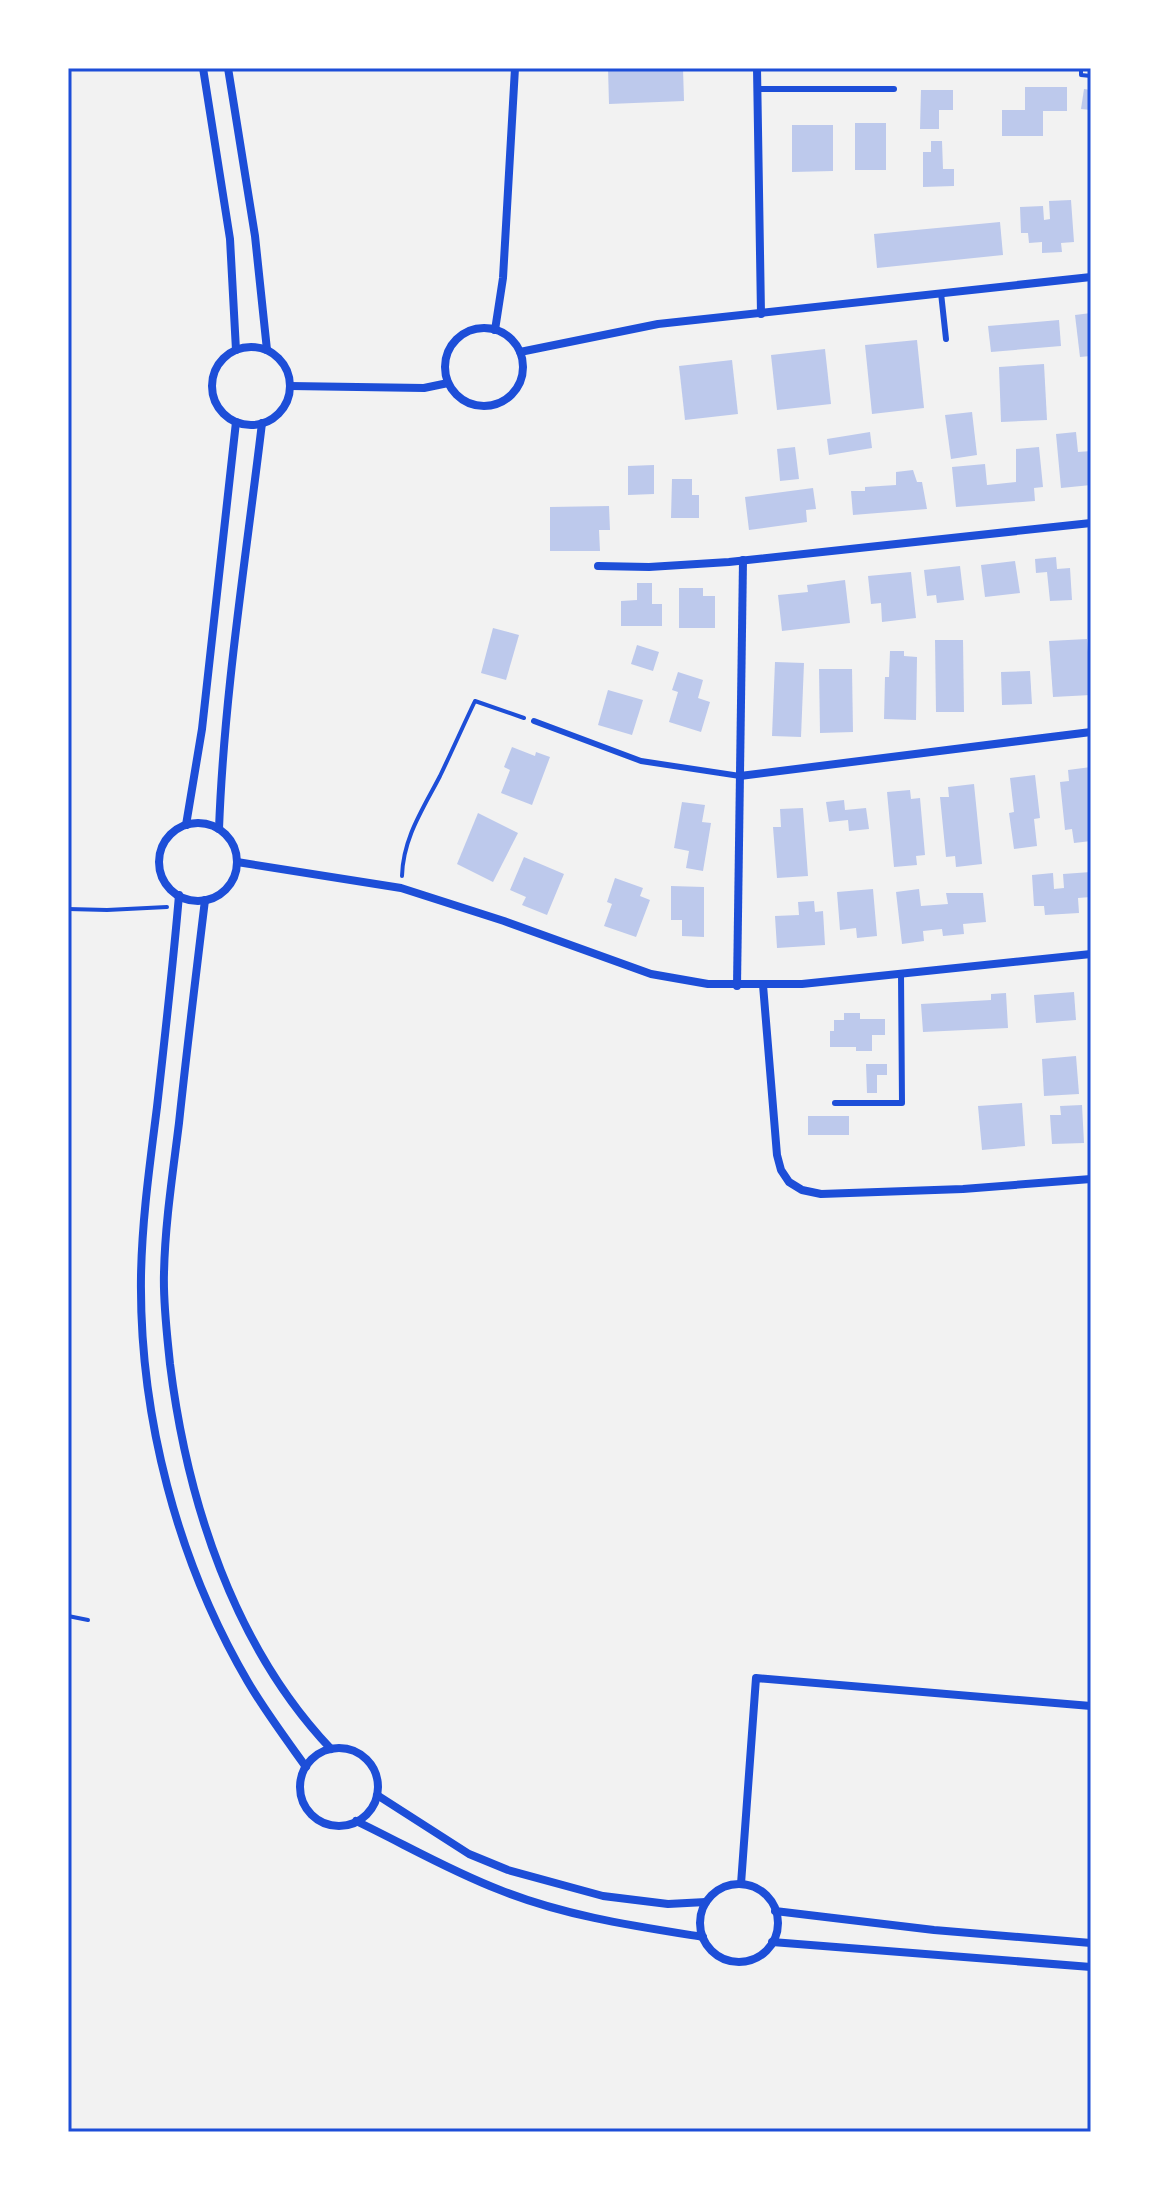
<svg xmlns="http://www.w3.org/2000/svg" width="1159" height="2200" font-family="Montserrat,sans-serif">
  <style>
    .building { fill: #bdc9ec }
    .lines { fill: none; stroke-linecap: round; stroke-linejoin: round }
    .path { stroke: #1d4ed8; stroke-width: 4 }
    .service { stroke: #1d4ed8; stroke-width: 6 }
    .minor { stroke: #1d4ed8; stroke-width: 8 }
    .neatline { fill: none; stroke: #1d4ed8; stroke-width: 3 }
  </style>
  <rect width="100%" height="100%" fill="#f2f2f2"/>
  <g class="building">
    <path d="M608,68H683L684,101L609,104Z"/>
    <path d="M1025,87H1067V111H1043V136H1002V110H1025Z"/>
    <path d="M1084,89L1091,90V110L1081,109Z"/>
    <path d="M921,90H953V110H939V129H920Z"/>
    <rect x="855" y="123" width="31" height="47"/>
    <path d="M792,125H833V171L792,172Z"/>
    <path d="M931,141H942L943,169H954V186L923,187V152H931Z"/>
    <path d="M1071,200L1074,242L1061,243L1062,252L1042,253V242L1029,243L1028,233H1021L1020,207L1043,206L1044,220L1050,219L1049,201Z"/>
    <path d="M1000,222L1003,255L877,268L874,234Z"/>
    <path d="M1091,313V356L1080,357L1075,315Z"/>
    <path d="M1059,320L1061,346L991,352L988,326Z"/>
    <path d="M917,340L924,408L872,414L865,345Z"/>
    <path d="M825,349L831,404L777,410L771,355Z"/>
    <path d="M732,360L738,414L685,420L679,366Z"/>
    <path d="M1044,364L1047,420L1001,422L999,367Z"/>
    <path d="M972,412L977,455L951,459L945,415Z"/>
    <path d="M870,432L872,448L829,455L827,439Z"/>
    <path d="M1076,432L1078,452L1091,451V485L1061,488L1056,434Z"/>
    <path d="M795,447L799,479L780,481L777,449Z"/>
    <path d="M1039,447L1043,487L1034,488L1035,501L956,507L952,467L985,464L987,485L1016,482V449Z"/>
    <path d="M654,465V494L628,495V466Z"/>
    <path d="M913,470L917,482H922L927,509L853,515L851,491H865V487L896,485V472Z"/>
    <path d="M672,479H692V495H699V518H671Z"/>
    <path d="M813,488L816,509L806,510L807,522L749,530L745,497Z"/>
    <path d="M609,506L610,530H599L600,551H550V507Z"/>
    <path d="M1056,557L1057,569L1070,568L1072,600L1050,601L1047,572L1036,573L1035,559Z"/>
    <path d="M1015,561L1020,593L985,597L981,565Z"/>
    <path d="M960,566L964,600L937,603L936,595L927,596L924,570Z"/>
    <path d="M911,572L916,618L882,622L881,603L871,604L868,576Z"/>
    <path d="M845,580L850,623L782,631L778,595L808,592L807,585Z"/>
    <path d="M637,583H652V604H662V626H621V601L637,600Z"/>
    <path d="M679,588H703V596H715V628H679Z"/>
    <path d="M493,628L519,635L506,680L481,673Z"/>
    <path d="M1087,639L1091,695L1053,697L1049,641Z"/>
    <path d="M935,640H963L964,712H936Z"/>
    <path d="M637,645L659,652L653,671L631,664Z"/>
    <path d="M890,651H904V656L917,657L916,720L884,719L885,677H889Z"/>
    <path d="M775,662L804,663L801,737L772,736Z"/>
    <path d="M819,669H852L853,732L820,733Z"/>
    <path d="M1030,671L1032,704L1002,705L1001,672Z"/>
    <path d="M678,672L703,680L698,698L710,702L701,732L669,722L678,692L672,690Z"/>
    <path d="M608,690L643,700L632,735L598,725Z"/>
    <path d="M512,747L535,756L536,752L550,757L532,805L501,793L510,770L504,767Z"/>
    <path d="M1091,767V841L1074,843L1072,829L1065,830L1060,782L1069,781L1068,770Z"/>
    <path d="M1035,775L1040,818L1034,819L1037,846L1014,849L1009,813L1014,812L1010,778Z"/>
    <path d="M974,784L982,864L956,867L955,856L946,857L940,797H949L948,787Z"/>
    <path d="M910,790L911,799L920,798L925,855L916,856L917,865L894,867L887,792Z"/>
    <path d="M844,800L845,810L866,808L869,829L849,831L848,820L829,822L826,802Z"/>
    <path d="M682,802L705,805L702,822L711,823L703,871L686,868L689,851L674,848Z"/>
    <path d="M803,808L808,876L777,878L773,827H781L780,809Z"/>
    <path d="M478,813L518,833L493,882L457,864Z"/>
    <path d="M524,857L564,874L547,915L522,905L526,897L510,890Z"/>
    <path d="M1091,872V897L1078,898L1079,913L1045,915L1044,906H1034L1032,875L1053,873L1054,889L1064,888L1063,874Z"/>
    <path d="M615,878L643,888L640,896L650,900L636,937L604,926L612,904L607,902Z"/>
    <path d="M671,886L704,887V937L682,936V920H671Z"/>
    <path d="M873,889L877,936L857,938L856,928L840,930L837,892Z"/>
    <path d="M919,889L921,906L948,904L946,893H983L986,922L963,924L964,934L943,936L942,929L923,931L924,941L902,944L896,892Z"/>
    <path d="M814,901L815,912L823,911L825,945L777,948L775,916L799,915L798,902Z"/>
    <path d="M1074,992L1076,1020L1036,1023L1034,995Z"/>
    <path d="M1006,993L1008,1028L923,1032L921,1004L991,1000V994Z"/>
    <path d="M844,1013H860V1019H885V1035H872V1051H856V1047H830V1031H834V1020H844Z"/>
    <path d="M1076,1056L1079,1094L1044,1096L1042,1059Z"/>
    <path d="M866,1064H887V1075H877V1093H867Z"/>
    <path d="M1022,1103L1025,1146L982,1150L978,1106Z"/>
    <path d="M1082,1105L1084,1143L1052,1144L1050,1115H1061L1060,1106Z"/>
    <rect x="808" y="1116" width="41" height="19"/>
  </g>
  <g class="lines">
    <g class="path">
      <path d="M1081,68V75L1091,76"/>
      <path d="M402,876C403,838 423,809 440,776C452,751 463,726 475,701L524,718"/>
      <path d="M68,909L107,910L167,907"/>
      <path d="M68,1616L88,1620"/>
    </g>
    <g class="service">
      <path d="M757,89H894"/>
      <path d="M941,293L946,339"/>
      <path d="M534,721L641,761L740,776"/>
      <path d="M835,1103H902L901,973"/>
    </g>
    <g class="minor">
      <path d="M203,68L230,239L236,350"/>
      <path d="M228,68L255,236L267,350"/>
      <path d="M757,68L761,314"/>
      <circle cx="484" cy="367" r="39"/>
      <path d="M495,330L503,278L515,68"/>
      <circle cx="251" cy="386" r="39"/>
      <path d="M520,352L658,324L1091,277"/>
      <path d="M290,386L424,388L448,383"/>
      <path d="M598,566L649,567L729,562L1091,523"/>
      <path d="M740,776L1091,732"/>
      <circle cx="198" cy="862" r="39"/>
      <path d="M186,825L202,729L236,422"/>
      <path d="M219,829C224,694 246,558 262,423"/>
      <path d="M237,862L401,888L504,921L651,974L708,984H802L1091,954"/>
      <path d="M179,895C173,966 165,1036 157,1107C150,1163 142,1219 141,1276C139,1415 177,1561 248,1682C265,1711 286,1739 306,1767"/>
      <path d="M205,900C196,974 187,1048 179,1123C173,1172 165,1223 164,1273C163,1303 167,1334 170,1364C187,1501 234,1647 331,1749"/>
      <path d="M763,985L777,1155L781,1170L789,1182L802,1190L821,1194L963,1189L1091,1179"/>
      <path d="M737,986L743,560"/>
      <circle cx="339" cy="1787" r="39"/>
      <path d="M377,1795L469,1854L508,1870L603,1896L668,1904L706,1902"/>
      <path d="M356,1821C404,1844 450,1871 500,1890C565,1916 634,1926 703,1937"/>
      <path d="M741,1884L756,1678L1091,1706"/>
      <circle cx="739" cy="1923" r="39"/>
      <path d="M775,1911L934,1930L1091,1943"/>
      <path d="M772,1942L1091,1967"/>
    </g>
  </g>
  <rect width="1159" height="2200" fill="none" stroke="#ffffff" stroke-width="140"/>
  <rect x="70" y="70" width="1019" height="2060" class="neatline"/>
</svg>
